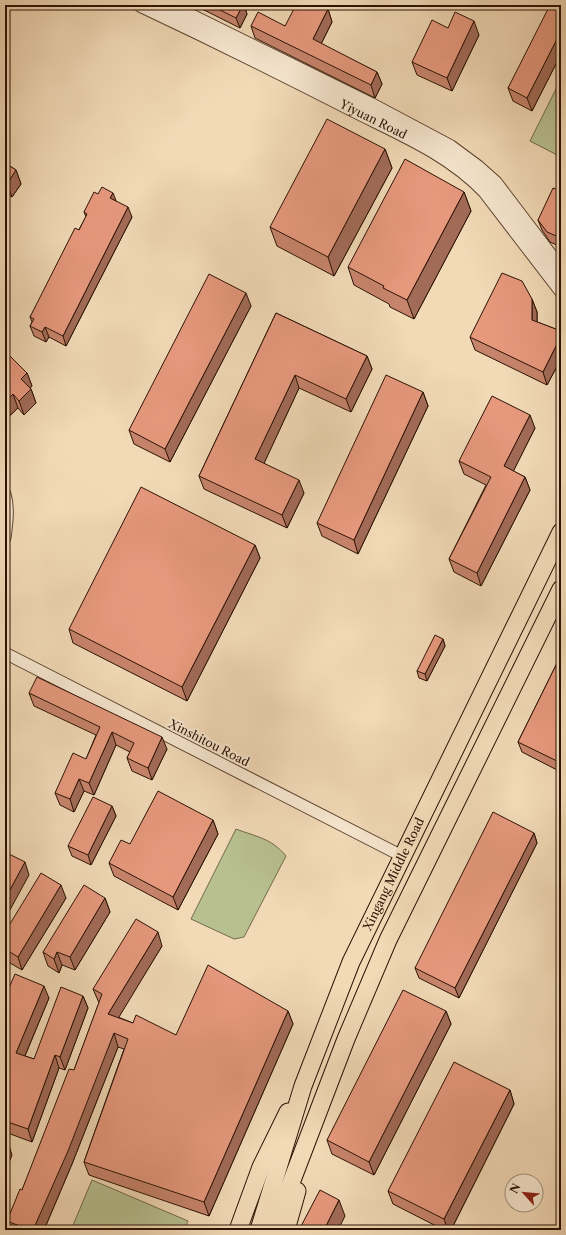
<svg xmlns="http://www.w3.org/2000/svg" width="566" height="1235" font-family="'Libre Caslon Text',serif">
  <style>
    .green { fill: #b8c090; stroke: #72694a }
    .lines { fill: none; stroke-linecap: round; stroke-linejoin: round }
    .minor-casing { stroke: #5d4431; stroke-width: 13 }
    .tertiary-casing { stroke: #5d4431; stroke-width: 16 }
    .primary-casing { stroke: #2b1204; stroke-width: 19 }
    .minor { stroke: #f7e7d0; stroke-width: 11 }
    .tertiary { stroke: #f7e7d0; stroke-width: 14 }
    .primary { stroke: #f2dab7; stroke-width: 17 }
    .wall { fill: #c7846c; stroke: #2b1204 }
    .shaded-wall { fill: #a26b58; stroke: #2b1204 }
    .building { fill: #e7997e; stroke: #2b1204 }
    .labels { text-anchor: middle; stroke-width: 4; stroke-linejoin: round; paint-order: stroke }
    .street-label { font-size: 12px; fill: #2b1204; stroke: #f7e7d0 }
  </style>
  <rect width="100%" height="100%" fill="#f2dab7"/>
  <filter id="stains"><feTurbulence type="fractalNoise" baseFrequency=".005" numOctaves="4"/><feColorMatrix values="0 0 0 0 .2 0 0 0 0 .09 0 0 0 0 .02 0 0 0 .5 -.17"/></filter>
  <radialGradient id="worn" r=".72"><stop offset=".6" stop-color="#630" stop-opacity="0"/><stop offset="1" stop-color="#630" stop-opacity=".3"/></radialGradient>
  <g class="green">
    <path d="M561,79V157L530,141Z"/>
    <path d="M236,829C257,837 271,838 286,856L244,937L234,939L191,919Z"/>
    <path d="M92,1180L188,1221L184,1230H71Z"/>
  </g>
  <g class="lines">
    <defs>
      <g id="minor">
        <path d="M5,494C9,508 7,523 5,538"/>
        <path d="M5,653L402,856"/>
      </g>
      <g id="tertiary">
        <path id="s1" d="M141,5C211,38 280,72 350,108C397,132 448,152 485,191L561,290"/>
        <path d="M168,5L371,105L450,147L477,167L495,183L561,270"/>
      </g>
      <g id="primary">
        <path d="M238,1230L261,1167L288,1112"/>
        <path id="s2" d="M259,1230L303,1086L351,962L561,532"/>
        <path d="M273,1230L346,1039L388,940L561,589"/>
        <path d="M286,1230L297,1191"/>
      </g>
    </defs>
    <use href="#minor" class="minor-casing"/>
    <use href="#tertiary" class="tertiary-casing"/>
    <use href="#primary" class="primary-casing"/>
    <use href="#minor" class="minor"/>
    <use href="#tertiary" class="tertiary"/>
    <use href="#primary" class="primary"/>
  </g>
  <g class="wall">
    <path d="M194,5H244L247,14L240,28Z"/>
    <path d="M488,5H500L497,10Z"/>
    <path d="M561,5V54L532,111L513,101L508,88Z"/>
    <path d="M328,9L332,22L321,44L377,72L382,84L375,98L255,38L251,26H285Z"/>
    <path d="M448,28L479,35L452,91L417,75L412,62Z"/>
    <path d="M385,149L392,168L334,276L277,246L270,227Z"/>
    <path d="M5,163L16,170L21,184L12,197L5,193Z"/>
    <path d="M561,191V247L550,242L542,230L538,220Z"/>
    <path d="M464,192L471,211L414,319L390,307L389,304L354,285L348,267Z"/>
    <path d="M98,194L116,201L132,217L66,346L49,337L46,342L34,336L30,326L32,322L30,317L86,217L84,212Z"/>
    <path d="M532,299L537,312V322L561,331V359L547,385L475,350L470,337Z"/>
    <path d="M251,306L170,462L134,444L129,430Z"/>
    <path d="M276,313L367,356L372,369L351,412L299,388L264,463L304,493L287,528L204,489L199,476Z"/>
    <path d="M5,351L27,373L32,386L30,388L31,389L36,403L24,415L18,408L5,420Z"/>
    <path d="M423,392L428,406L358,554L322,536L317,523Z"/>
    <path d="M535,428L513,471L525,477L530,490L481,586L454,572L449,559L486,485L464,474L459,461Z"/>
    <path d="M255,545L260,558L187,701L73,643L69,629Z"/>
    <path d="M443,639L445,646L427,681L419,678L417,671Z"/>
    <path d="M561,655V772L522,752L518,742Z"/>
    <path d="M29,693L167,749L152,780L132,771L127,758L130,752L116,745L94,795L84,791L74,812L60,805L55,793L86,759L96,735L34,706Z"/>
    <path d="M112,806L116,816L91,865L72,856L68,846Z"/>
    <path d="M213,820L218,834L178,910L114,876L109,863Z"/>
    <path d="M534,833L537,843L459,998L419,978L415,968Z"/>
    <path d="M66,898L22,970L5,960V932Z"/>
    <path d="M105,898L110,912L75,970L62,965L59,973L48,966L43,952Z"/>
    <path d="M162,946L118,1017L133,1023L176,1035L288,1011L293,1024L209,1216L89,1175L84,1162L124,1049L118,1047L72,1164L44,1230H11L7,1221L22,1190L74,1070L99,1003L93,989Z"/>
    <path d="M83,996L88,1008L65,1070L59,1068L32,1142L5,1132V997L49,998L25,1056L34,1059Z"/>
    <path d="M446,1011L451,1024L374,1175L332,1154L327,1140Z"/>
    <path d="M510,1090L514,1104L451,1230H444L393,1204L388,1191Z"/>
  </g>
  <g class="shaded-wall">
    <path d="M243,5H244L247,14L240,28L236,18Z"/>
    <path d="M496,5H500L497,10Z"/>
    <path d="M328,9L332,22L317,52L313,39Z"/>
    <path d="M474,21L479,35L452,91L447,78Z"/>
    <path d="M561,31V54L532,111L527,98Z"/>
    <path d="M377,72L382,84L375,98L371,85Z"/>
    <path d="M385,149L392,168L334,276L328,257Z"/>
    <path d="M16,170L21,184L12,197L7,184Z"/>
    <path d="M464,192L471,211L414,319L407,300Z"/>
    <path d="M113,193L117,203L110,198Z"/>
    <path d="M128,207L132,217L66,346L63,336Z"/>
    <path d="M246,293L251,306L170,462L165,449Z"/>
    <path d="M532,299L537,312V333L532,320Z"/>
    <path d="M45,327L49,337L46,342L42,332Z"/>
    <path d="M561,336V359L547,385L543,372Z"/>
    <path d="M367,356L372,369L351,412L346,399Z"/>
    <path d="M27,373L32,386L26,393L21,379Z"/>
    <path d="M295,375L299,388L260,472L255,459Z"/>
    <path d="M31,389L36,403L24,415L19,401Z"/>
    <path d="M423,392L428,406L358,554L354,540Z"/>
    <path d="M13,394L18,408L5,420V402Z"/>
    <path d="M530,415L535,428L509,480L504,466Z"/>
    <path d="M525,477L530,490L481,586L477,573Z"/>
    <path d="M299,480L304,493L287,528L282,515Z"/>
    <path d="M255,545L260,558L187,701L182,687Z"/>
    <path d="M443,639L445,646L427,681L425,674Z"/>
    <path d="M112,732L116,745L94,795L89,783Z"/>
    <path d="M162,737L167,749L152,780L148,768Z"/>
    <path d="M79,779L84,791L74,812L70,799Z"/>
    <path d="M112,806L116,816L91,865L88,855Z"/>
    <path d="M213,820L218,834L178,910L173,897Z"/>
    <path d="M534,833L537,843L459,998L455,988Z"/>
    <path d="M25,862L29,875L5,919V899Z"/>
    <path d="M61,885L66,898L22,970L18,957Z"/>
    <path d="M105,898L110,912L75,970L70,957Z"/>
    <path d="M158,932L162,946L113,1027L108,1014Z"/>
    <path d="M57,952L62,965L59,973L54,959Z"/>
    <path d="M44,986L49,998L21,1065L16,1053Z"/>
    <path d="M83,996L88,1008L65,1070L60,1057Z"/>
    <path d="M288,1011L293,1024L209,1216L204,1202Z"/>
    <path d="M446,1011L451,1024L374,1175L369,1162Z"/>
    <path d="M114,1033L118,1047L72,1164L44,1230H33Z"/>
    <path d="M55,1055L59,1068L32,1142L28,1129Z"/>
    <path d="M510,1090L514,1104L451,1230H448L444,1219Z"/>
    <path d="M8,1142L12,1155L5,1173V1148Z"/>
    <path d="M339,1200L345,1216L338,1230H324Z"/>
  </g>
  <g class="building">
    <path d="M210,5H243L236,18Z"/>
    <path d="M296,5H319L328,9L313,39L377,72L371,85L251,26L258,12L285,26Z"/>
    <path d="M550,5H561V31L527,98L508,88Z"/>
    <path d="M455,12L474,21L447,78L412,62L432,20L448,28Z"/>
    <path d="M327,119L385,149L328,257L270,227Z"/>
    <path d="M405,159L464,192L407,300L383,288L384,286L348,267Z"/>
    <path d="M5,163L16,170L7,184L5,183Z"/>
    <path d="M102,187L113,193L110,198L128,207L63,336L45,327L42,332L30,326L34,319L30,317L75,228L79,230L87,214L84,212L94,192L98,194Z"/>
    <path d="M553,188L561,191V238L547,232L538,220Z"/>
    <path d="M502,273L522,281L532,299V320L561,331V336L543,372L470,337Z"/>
    <path d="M209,274L246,293L165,449L129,430Z"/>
    <path d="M276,313L367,356L346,399L295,375L255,459L299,480L282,515L199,476Z"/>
    <path d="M5,351L27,373L21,379L31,389L19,401L13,394L5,402Z"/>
    <path d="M386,375L423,392L354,540L317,523Z"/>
    <path d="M492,396L530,415L504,466L525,477L477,573L449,559L491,477L459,461Z"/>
    <path d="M141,487L255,545L182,687L69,629Z"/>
    <path d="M435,635L443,639L425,674L417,671Z"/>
    <path d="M561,655V763L518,742Z"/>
    <path d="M37,677L162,737L148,768L127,758L134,743L112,732L89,783L79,779L70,799L55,793L73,753L86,759L100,727L29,693Z"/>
    <path d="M158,791L213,820L173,897L109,863L121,840L130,844Z"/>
    <path d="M93,797L112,806L88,855L68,846Z"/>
    <path d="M493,812L534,833L455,988L415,968Z"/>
    <path d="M5,852L25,862L5,899Z"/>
    <path d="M41,873L61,885L18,957L5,949V932Z"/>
    <path d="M84,885L105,898L70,957L57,952L54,959L43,952Z"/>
    <path d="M136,919L158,932L108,1014L133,1023L136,1015L176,1035L208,965L288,1011L204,1202L84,1162L128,1039L114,1033L68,1151L33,1230H30L7,1221L20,1189L22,1190L69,1069L74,1070L102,994L93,989Z"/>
    <path d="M15,974L44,986L16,1053L34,1059L61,987L83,996L60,1057L55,1055L28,1129L5,1121V997Z"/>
    <path d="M403,990L446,1011L369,1162L327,1140Z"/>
    <path d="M454,1062L510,1090L444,1219L388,1191Z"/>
    <path d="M5,1141L8,1142L5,1148Z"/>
    <path d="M320,1190L339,1200L324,1230H299Z"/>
  </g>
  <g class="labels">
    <g class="street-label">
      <text dy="4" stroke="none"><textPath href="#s1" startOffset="259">Yiyuan Road</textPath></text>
      <text transform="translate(209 743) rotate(27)" y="4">Xinshitou Road</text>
      <text dy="4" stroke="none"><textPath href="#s2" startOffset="381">Xingang Middle Road</textPath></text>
    </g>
  </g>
  <rect width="566" height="1235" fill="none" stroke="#f2dab7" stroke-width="20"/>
  <rect x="6" y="6" width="554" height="1223" fill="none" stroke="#2b1204" stroke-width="2"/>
  <rect x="10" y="10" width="546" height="1215" fill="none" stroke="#2b1204"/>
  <g transform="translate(524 1193) rotate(297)"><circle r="19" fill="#f7e7d0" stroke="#a5927e"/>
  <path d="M0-3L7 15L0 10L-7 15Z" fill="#8f2418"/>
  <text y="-6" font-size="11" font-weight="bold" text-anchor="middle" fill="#2b1204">N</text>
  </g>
  <rect width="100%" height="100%" filter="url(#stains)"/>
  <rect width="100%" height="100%" fill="url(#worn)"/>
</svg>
